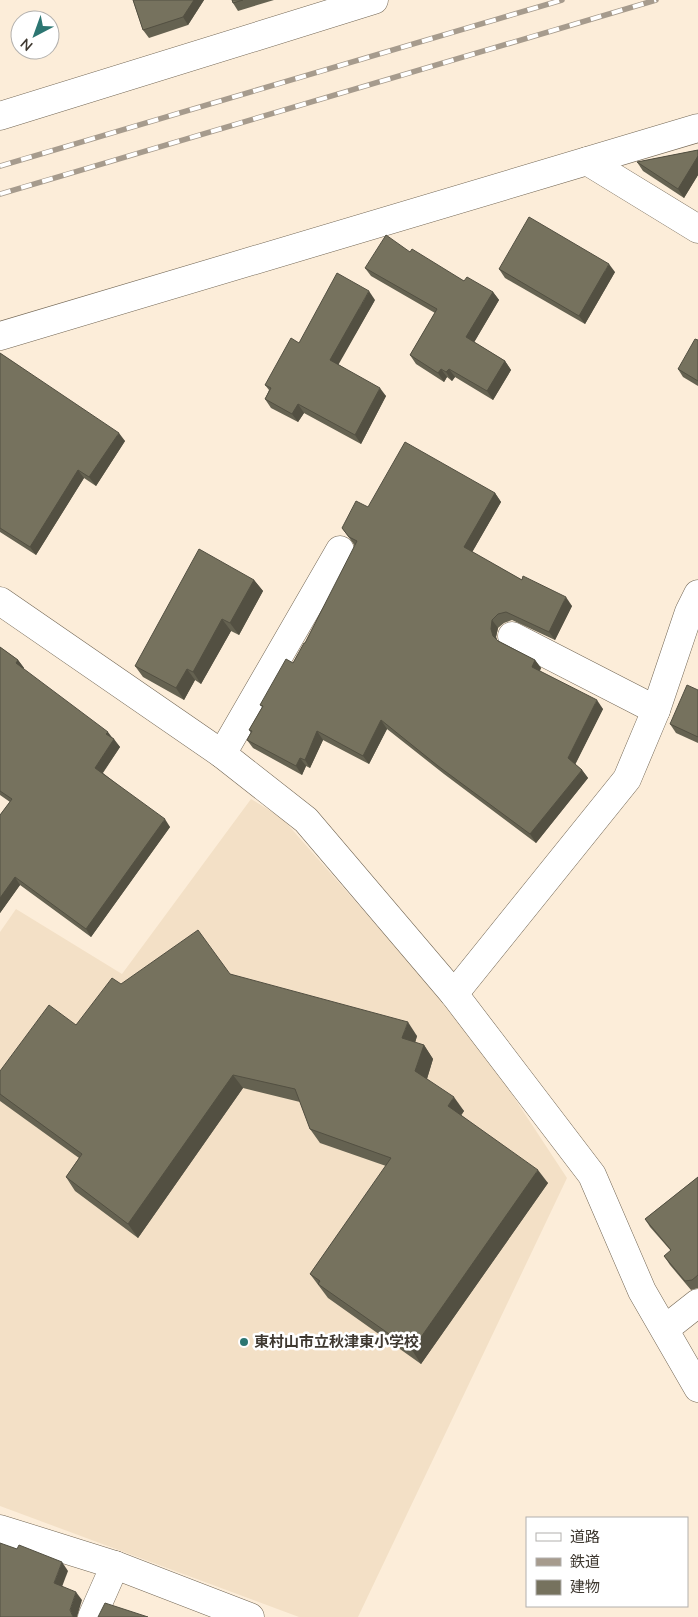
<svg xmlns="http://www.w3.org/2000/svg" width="698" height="1617" font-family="Mulish,'Noto Sans JP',sans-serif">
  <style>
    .built { fill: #f3e0c6 }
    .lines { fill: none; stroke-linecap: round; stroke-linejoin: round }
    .minor-casing { stroke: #726654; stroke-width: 29 }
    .minor { stroke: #fff; stroke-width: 28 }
    .rail-casing { stroke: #a69b8d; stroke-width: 5.5 }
    .rail { stroke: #fff; stroke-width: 4; stroke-dasharray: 11; stroke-linecap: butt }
    .wall { fill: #656251 }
    .shaded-wall { fill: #535042 }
    .building { fill: #76725e; stroke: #535042 }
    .poi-dot { fill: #2c7672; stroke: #fff; stroke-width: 2 }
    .labels { text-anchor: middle; stroke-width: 5; stroke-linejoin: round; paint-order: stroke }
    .poi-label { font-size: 15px; font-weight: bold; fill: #3f3931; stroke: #fff; text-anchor: start }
  </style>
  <rect width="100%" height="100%" fill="#fcedd9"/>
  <path class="built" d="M251,799L282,818L473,1035L567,1178L358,1617H299L0,1506V932L16,909L122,974Z"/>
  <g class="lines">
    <defs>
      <g id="minor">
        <path d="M0,116L374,0"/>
        <path d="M587,161L698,229"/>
        <path d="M0,336L698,128"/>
        <path d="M0,601L222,754L306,820L454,994L592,1175L642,1291L698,1388"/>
        <path d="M512,636L656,710"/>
        <path d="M222,754L340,550"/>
        <path d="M454,994L627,779L656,710L689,612L698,594"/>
        <path d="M665,1329L698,1303"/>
        <path d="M0,1529L115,1565L250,1617"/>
        <path d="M92,1617L115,1565"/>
      </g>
    </defs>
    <use href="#minor" class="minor-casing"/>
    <use href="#minor" class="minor"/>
    <defs>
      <g id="rail">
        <path d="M0,166L562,0"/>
        <path d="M0,194L656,0"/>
      </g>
    </defs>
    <use href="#rail" class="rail-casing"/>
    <use href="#rail" class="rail"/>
  </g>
  <g class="wall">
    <path d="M133,0H204L188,25L149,38L143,30Z"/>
    <path d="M232,0H274L238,11L233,3Z"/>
    <path d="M698,150V175L684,198L643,171L637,162Z"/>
    <path d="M410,252L464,281L493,292L499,300L474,342L505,361L511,370L493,400L455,377L452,381L447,377L444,382L416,364L410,355L435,313L371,276L365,268Z"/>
    <path d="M499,269L615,272L585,324L505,278Z"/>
    <path d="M375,300L338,364L386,396L361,444L304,413L298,422L271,408L265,399L269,390L265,385L299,343Z"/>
    <path d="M698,340V386L683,377L678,369Z"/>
    <path d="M0,353L125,441L96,486L84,478L36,555L0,532Z"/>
    <path d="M495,493L501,502L472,552L522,580L572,606L555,640L512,620L504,623L498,628L496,637L497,640L535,660L541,668L540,671L603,709L575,764L582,770L588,778L536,843L444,774L387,729L369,764L323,740L310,768L306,766L302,775L253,748L247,740L251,733L249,730L262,707L260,705L293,663L305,643L355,546L342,528L368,507Z"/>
    <path d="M254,580L263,591L239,635L231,631L201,684L195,680L184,700L143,677L135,666Z"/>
    <path d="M0,647L18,660L24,668L23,669L113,739L120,747L103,773L170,827L91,937L20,885L0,913V815L10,802L0,795Z"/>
    <path d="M698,690V743L676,733L670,724Z"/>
    <path d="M230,974L417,1036L415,1043L424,1045L433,1059L427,1079L464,1111L461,1115L548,1183L421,1364L328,1298L310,1274L386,1166L320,1143L310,1129L300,1102L243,1088L138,1238L75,1191L66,1177L79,1158L0,1101V1071L76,1025L121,984Z"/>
    <path d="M698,1177V1288L691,1290L670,1265L664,1256L671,1251L650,1227L645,1219Z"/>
  </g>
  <g class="shaded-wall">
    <path d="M194,0H204L188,25L183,17Z"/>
    <path d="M698,156V175L684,198L678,189Z"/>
    <path d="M609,264L615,272L585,324L579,316Z"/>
    <path d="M369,291L375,300L336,369L330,360Z"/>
    <path d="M493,292L499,300L472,346L466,337Z"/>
    <path d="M505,361L511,370L493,400L487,391Z"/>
    <path d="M441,369L447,377L444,382L438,373Z"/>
    <path d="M449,369L455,377L452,381L446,372Z"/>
    <path d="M380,388L386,396L361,444L355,435Z"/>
    <path d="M298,404L304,413L298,422L292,414Z"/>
    <path d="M119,433L125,441L96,486L89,477Z"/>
    <path d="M78,470L84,478L36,555L30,547Z"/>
    <path d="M495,493L501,502L470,556L464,547Z"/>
    <path d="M254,580L263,591L239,635L230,623Z"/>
    <path d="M566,597L572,606L555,640L549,632Z"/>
    <path d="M222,619L231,631L201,684L193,672Z"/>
    <path d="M492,620L498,628L496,637L499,644L493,636L491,629Z"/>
    <path d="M18,660L24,668L21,671L16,663Z"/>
    <path d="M535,660L541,668L537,675L532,667Z"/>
    <path d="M187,669L195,680L184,700L176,688Z"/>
    <path d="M597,700L603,709L574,767L568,758Z"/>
    <path d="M381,720L387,729L369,764L363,756Z"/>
    <path d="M317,731L323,740L310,768L305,760Z"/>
    <path d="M108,732L114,740L106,734Z"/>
    <path d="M114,739L120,747L101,775L95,768Z"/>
    <path d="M300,758L306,766L302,775L296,766Z"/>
    <path d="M582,770L588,778L536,843L530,834Z"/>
    <path d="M165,819L170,827L91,937L86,929Z"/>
    <path d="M15,877L20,885L0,913V898Z"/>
    <path d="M408,1022L417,1036L412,1052L402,1038Z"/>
    <path d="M424,1045L433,1059L425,1085L415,1071Z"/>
    <path d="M233,1075L243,1088L138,1238L128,1224Z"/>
    <path d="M454,1097L464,1111L458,1120L448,1106Z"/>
    <path d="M538,1170L548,1183L421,1364L412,1350Z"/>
    <path d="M62,1562L68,1571L60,1592L54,1583Z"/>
    <path d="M76,1592L82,1600L77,1617H73L70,1610Z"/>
  </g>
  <g class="building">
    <path d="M133,0H194L183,17L143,30Z"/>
    <path d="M232,0H243L233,3Z"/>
    <path d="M698,150V156L678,189L637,162Z"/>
    <path d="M529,217L609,264L579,316L499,269Z"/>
    <path d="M386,235L410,252L412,249L464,281L467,277L493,292L466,337L505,361L487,391L449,369L446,372L441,369L438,373L410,355L437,309L365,268Z"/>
    <path d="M337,273L369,291L330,360L380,388L355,435L298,404L292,414L265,399L271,388L265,385L291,338L299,343Z"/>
    <path d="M695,339L698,340V381L678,369Z"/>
    <path d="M0,353L119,433L89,477L78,470L30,547L0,528Z"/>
    <path d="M405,442L495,493L464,547L522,580L523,576L566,597L549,632L506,612L498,614L492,620L491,629L493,636L498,641L535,660L532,667L597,700L568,758L582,770L530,834L438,766L381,720L363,756L317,731L305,760L300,758L296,766L247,740L252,731L249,730L263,706L260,705L286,659L293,663L304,643H305L357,541L349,537L342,528L356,501L368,507Z"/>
    <path d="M199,549L254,580L230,623L222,619L193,672L187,669L176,688L135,666Z"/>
    <path d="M0,647L18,660L16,663L108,732L106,734L114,739L95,768L165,819L86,929L15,877L0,898V815L12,799L0,791Z"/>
    <path d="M687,685L698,690V737L670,724Z"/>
    <path d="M198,930L230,974L408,1022L402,1038L424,1045L415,1071L454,1097L448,1106L538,1170L412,1350L318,1284L320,1281L310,1274L391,1158L310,1129L295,1089L233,1075L128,1224L66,1177L82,1154L0,1094V1071L49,1005L76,1025L112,978L121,984Z"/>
    <path d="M698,1177V1275L692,1280L685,1281L664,1256L671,1250L645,1219Z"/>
    <path d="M0,1543L17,1549L19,1545L62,1562L54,1583L76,1592L70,1610L73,1617H0Z"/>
    <path d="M105,1603L148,1617H98Z"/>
  </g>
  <circle class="poi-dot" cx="244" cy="1342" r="5"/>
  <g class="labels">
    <g class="poi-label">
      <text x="254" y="1347">東村山市立秋津東小学校</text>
    </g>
  </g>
  <rect x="526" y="1517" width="162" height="90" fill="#ffffff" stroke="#b2b0ad"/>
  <rect x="536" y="1533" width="25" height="8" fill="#ffffff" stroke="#b2b0ad"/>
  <text x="570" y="1542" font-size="15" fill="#3f3931">道路</text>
  <rect x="536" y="1558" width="25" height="8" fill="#a69b8d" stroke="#b2b0ad"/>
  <text x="570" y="1567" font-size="15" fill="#3f3931">鉄道</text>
  <rect x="536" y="1580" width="25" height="15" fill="#76725e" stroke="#b2b0ad"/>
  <text x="570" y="1592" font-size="15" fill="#3f3931">建物</text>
  <g transform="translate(35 35) rotate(221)"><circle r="24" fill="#ffffff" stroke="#b2b0ad"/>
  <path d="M0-4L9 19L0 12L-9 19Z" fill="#2c7672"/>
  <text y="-8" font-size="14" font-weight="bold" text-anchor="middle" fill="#3f3931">N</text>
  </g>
</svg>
